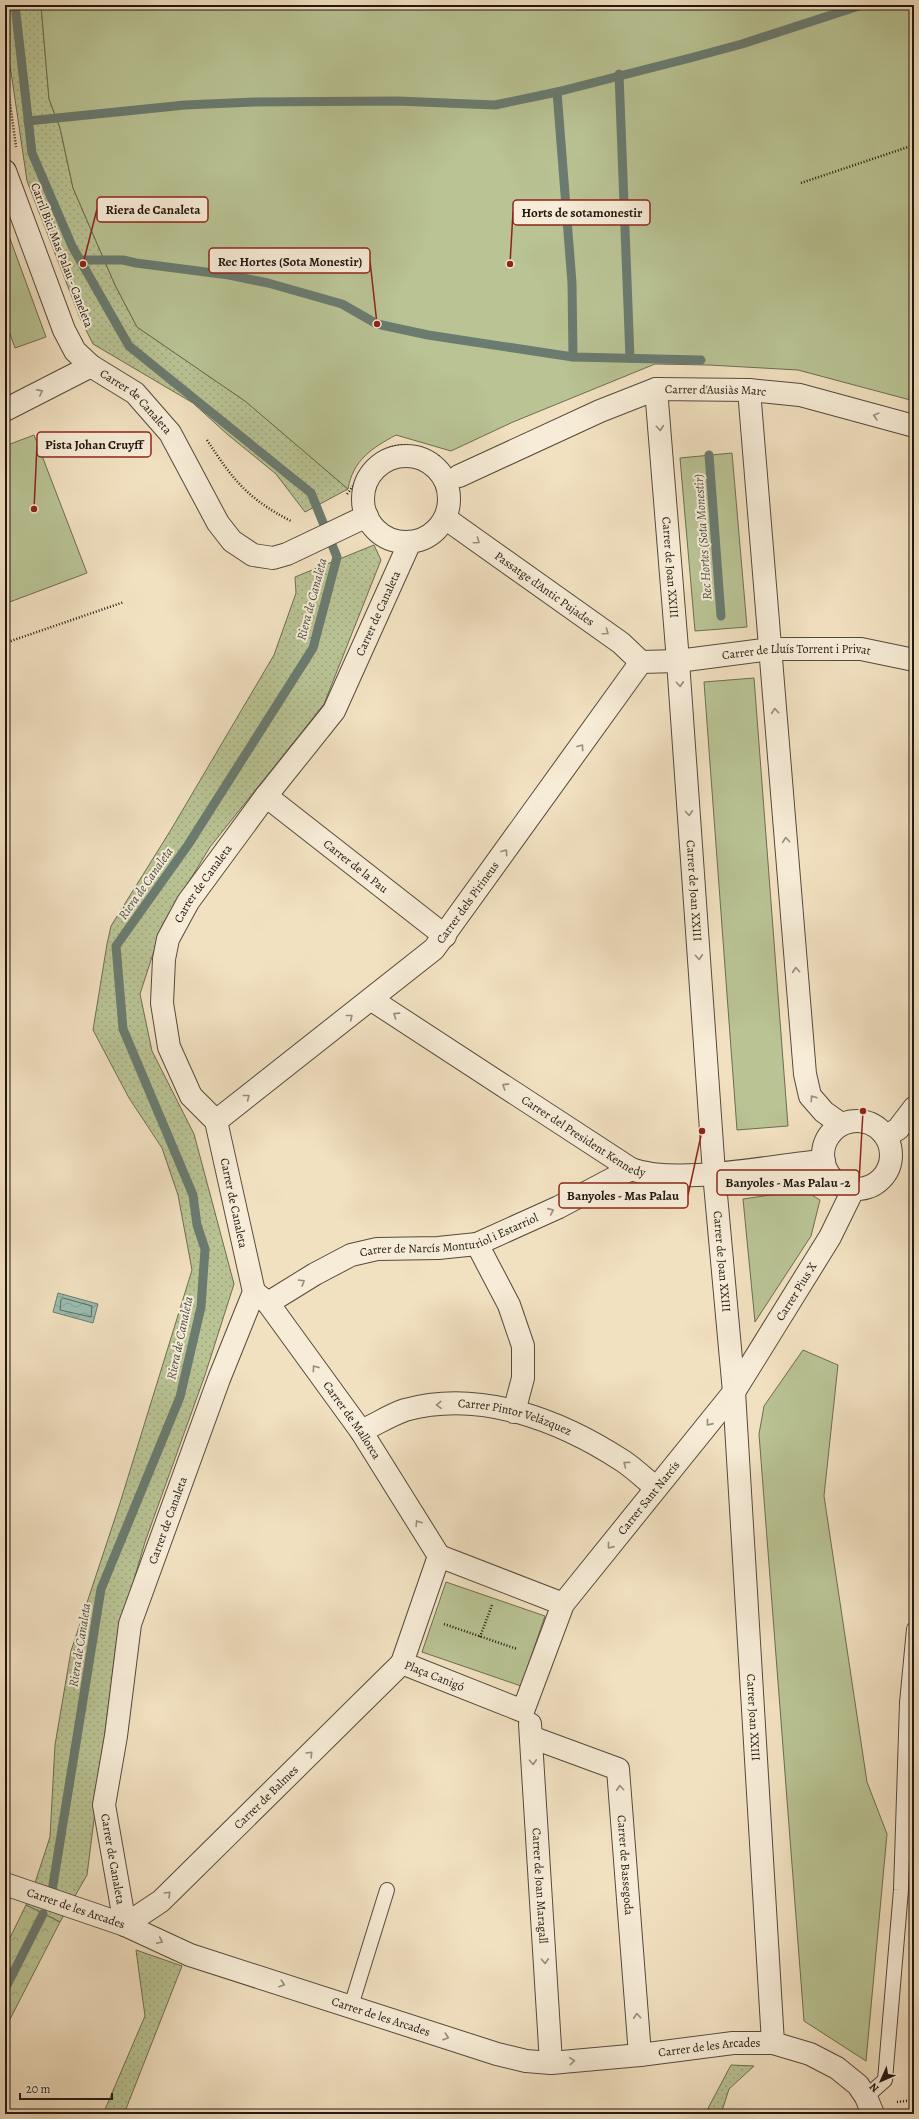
<svg xmlns="http://www.w3.org/2000/svg" width="919" height="2119" font-family="Alegreya,serif">
  <style>
    .grass { fill: url(#grass-dots); stroke: #6c6d52 }
    .forest { fill: url(#forest-crowns); stroke: #6c6d52 }
    .green { fill: #b9c394; stroke: #6c6d52 }
    .water { fill: url(#water-waves); stroke: #6a7b70 }
    .lines { fill: none; stroke-linecap: round; stroke-linejoin: round }
    .shore { stroke: #5e6a60; stroke-width: 1 }
    .stream { stroke: #6a7b70; stroke-width: 9 }
    .lane-casing { stroke: #544a3c; stroke-width: 16 }
    .street-casing { stroke: #544a3c; stroke-width: 24 }
    .path { stroke: #20170f; stroke-width: 2.5; stroke-dasharray: 1 2; stroke-linecap: butt }
    .lane { stroke: #f7ecd7; stroke-width: 14 }
    .street { stroke: #f7ecd7; stroke-width: 22 }
    .oneway { stroke: #968c7d }
    .labels { text-anchor: middle; stroke-width: 4; stroke-linejoin: round; paint-order: stroke }
    .street-label { font-size: 12px; fill: #20170f; stroke: #f7ecd7 }
    .water-label { font-size: 13px; font-style: italic; fill: #4b5148; stroke: #f7ecd7 }
    .leader { fill: none; stroke: #8f2418; stroke-width: 1.5 }
    .callout-dot { fill: #8f2418; stroke: #f7ecd7; stroke-width: 1.5 }
    .callout { fill: #f7ecd7; stroke: #8f2418; stroke-width: 1.5 }
    .callout-label { font-size: 13px; text-anchor: middle; font-weight: bold; fill: #20170f }
  </style>
  <defs>
    <pattern id="grass-dots" width="8" height="8" patternUnits="userSpaceOnUse"><rect width="8" height="8" fill="#b9c394"/><path d="M2 2h.1M6 6h.1" fill="none" stroke="#9fa77e" stroke-width="1.8" stroke-linecap="round"/></pattern>
    <pattern id="forest-crowns" width="20" height="18" patternUnits="userSpaceOnUse"><rect width="20" height="18" fill="#b9c394"/><path d="M2 6a3 3 0 1 1 6 0M12 15a3 3 0 1 1 6 0" fill="none" stroke="#9fa77e"/></pattern>
    <pattern id="water-waves" width="16" height="10" patternUnits="userSpaceOnUse"><rect width="16" height="10" fill="#9bbeb1"/><path d="M0 5q4-4 8 0t8 0" fill="none" stroke="#85a397"/></pattern>
  </defs>
  <rect width="100%" height="100%" fill="#f2e1c1"/>
  <filter id="stains"><feTurbulence type="fractalNoise" baseFrequency=".005" numOctaves="4"/><feColorMatrix values="0 0 0 0 .2 0 0 0 0 .09 0 0 0 0 .02 0 0 0 .5 -.17"/></filter>
  <radialGradient id="worn" r=".72"><stop offset=".6" stop-color="#630" stop-opacity="0"/><stop offset="1" stop-color="#630" stop-opacity=".3"/></radialGradient>
  <g class="grass">
    <path d="M5,5H41L49,99L60,128L73,188L115,285L137,327L245,401L348,489L305,512L276,474L227,434L193,403L93,344L80,318L27,181L11,72L5,49Z"/>
    <path d="M374,545L381,560L324,704L210,847L162,926L140,994L152,1051L194,1134L234,1284L205,1375L145,1542L117,1638L87,1875L60,1922L26,1905L33,1889L50,1837L55,1745L71,1651L120,1503L192,1270L178,1195L162,1148L129,1098L93,1030L107,944L111,926L172,828L274,655L296,593L295,577Z"/>
    <path d="M136,1950L182,1966L124,2114H103L145,2016Z"/>
    <path d="M731,2065L754,2066L729,2089L721,2114H705Z"/>
  </g>
  <path class="forest" d="M26,1905L60,1922L8,2023L5,2035V1948Z"/>
  <g class="green">
    <path d="M41,5H914V401L798,370L709,365L655,364L513,422L451,451L396,435C372,448 353,460 348,489L245,401L137,327L115,285L73,188L60,128L49,99Z"/>
    <path d="M5,225L46,337L15,348L5,320Z"/>
    <path d="M34,435L87,573L7,603L5,599V446Z"/>
    <path d="M732,453L747,627L695,631L680,458Z"/>
    <path d="M754,678L788,1126L737,1130L704,682Z"/>
    <path d="M804,1190L820,1200L811,1236L755,1322L743,1199Z"/>
    <path d="M803,1350L838,1365L824,1496L867,1782L887,1834L866,2061L804,2021L759,1434L764,1406Z"/>
    <path d="M446,1582L545,1616L521,1686L422,1652Z"/>
  </g>
  <path class="water" d="M58,1293L98,1304L93,1323L53,1312Z"/>
  <g class="lines">
    <path class="shore" d="M63,1298L92,1306L91,1317L60,1310L61,1300Z"/>
    <g class="stream">
      <path d="M15,5L32,153L72,246L129,346L311,493L337,557L313,648L188,845L116,946L123,1029L193,1195L197,1225L205,1249L201,1307L180,1397L101,1589L52,1891"/>
      <path d="M619,74L630,358"/>
      <path d="M557,92L572,283L573,357"/>
      <path d="M28,121L185,105L254,102L397,101L495,105L557,92L690,58L742,44L862,5"/>
      <path d="M80,260H123L136,263L229,275L268,283L342,304L377,324L428,335L573,357L701,360"/>
      <path d="M709,455L721,616"/>
      <path d="M5,1989L43,1914"/>
    </g>
    <defs>
      <g id="lane">
        <path d="M907,1703L914,1629"/>
        <path d="M351,2006L387,1890"/>
        <path d="M866,2097L885,2080L901,1890L907,1703L914,1702"/>
      </g>
      <g id="street">
        <path id="s1" d="M5,171L64,330L75,351L91,366L135,393L170,433L218,523L232,541L253,555L273,558L287,554L367,516"/>
        <path id="s2" d="M656,389L678,661L714,1173L734,1392L773,2043"/>
        <path d="M749,390L805,1074L810,1096L824,1112L841,1124"/>
        <path d="M5,410L91,366"/>
        <circle cx="406" cy="499" r="43"/>
        <path id="s3" d="M459,476L600,411L656,389L749,390L800,395L914,426"/>
        <path id="s4" d="M445,518L621,643L641,662"/>
        <path id="s5" d="M641,662L678,661L770,649H861L914,660"/>
        <path id="s6" d="M266,796L445,936"/>
        <path id="s7" d="M372,1000L631,1169C679,1186 771,1165 824,1161"/>
        <circle cx="857" cy="1155" r="34"/>
        <path id="s8" d="M216,1121L434,949L641,662"/>
        <path d="M886,1136L898,1129L914,1108"/>
        <path d="M477,1244L509,1305L523,1346V1378L514,1412"/>
        <path id="s9" d="M258,1295L268,1303L361,1431L439,1556"/>
        <path id="s10" d="M268,1303L315,1274L351,1255L377,1249L438,1248L477,1244L559,1207L631,1169"/>
        <path id="s11" d="M361,1431C375,1425 390,1415 405,1410C480,1389 560,1420 623,1461C635,1469 645,1479 656,1488"/>
        <path id="s12" d="M563,1604L439,1556L402,1663L523,1711L563,1604L734,1392L830,1237L854,1188"/>
        <path id="s13" d="M530,1724L551,2063"/>
        <path id="s14" d="M531,1737L618,1769L640,2055"/>
        <path id="s15" d="M5,1884L125,1925L190,1955L497,2054L526,2061L551,2063L640,2055L733,2043H773L810,2054L837,2068L858,2085L866,2097L873,2114"/>
        <path id="s16" d="M125,1925L104,1805L116,1736L130,1624L219,1379L254,1292L216,1121L191,1096L169,1047L162,1003L164,959L168,939L188,902L266,796L334,711L410,542"/>
        <path id="s17" d="M125,1925L161,1901L402,1663"/>
      </g>
    </defs>
    <use href="#lane" class="lane-casing"/>
    <use href="#street" class="street-casing"/>
    <g class="path">
      <path d="M5,66L16,147"/>
      <path d="M801,183L914,145"/>
      <path d="M207,440C233,480 248,499 291,521"/>
      <path d="M347,494C353,487 356,480 362,473C390,438 401,441 440,457"/>
      <path d="M5,643L124,602"/>
      <path d="M444,1624L517,1649"/>
      <path d="M480,1637L492,1605"/>
      <path d="M897,2102L914,2100"/>
    </g>
    <use href="#lane" class="lane"/>
    <use href="#street" class="street"/>
  </g>
  <defs><path id="oneway-chevron" d="M-2-3.5L2.5 0L-2 3.5" fill="none" stroke-width="1.6" stroke-linecap="round" stroke-linejoin="round"/></defs>
  <g class="oneway">
    <use href="#oneway-chevron" transform="translate(40 392) rotate(-27)"/>
    <use href="#oneway-chevron" transform="translate(876 416) rotate(-165)"/>
    <use href="#oneway-chevron" transform="translate(660 428) rotate(85)"/>
    <use href="#oneway-chevron" transform="translate(477 541) rotate(35)"/>
    <use href="#oneway-chevron" transform="translate(606 632) rotate(35)"/>
    <use href="#oneway-chevron" transform="translate(680 684) rotate(86)"/>
    <use href="#oneway-chevron" transform="translate(775 711) rotate(-95)"/>
    <use href="#oneway-chevron" transform="translate(581 747) rotate(-54)"/>
    <use href="#oneway-chevron" transform="translate(689 813) rotate(86)"/>
    <use href="#oneway-chevron" transform="translate(786 840) rotate(-95)"/>
    <use href="#oneway-chevron" transform="translate(505 852) rotate(-54)"/>
    <use href="#oneway-chevron" transform="translate(699 957) rotate(86)"/>
    <use href="#oneway-chevron" transform="translate(796 970) rotate(-95)"/>
    <use href="#oneway-chevron" transform="translate(396 1015) rotate(-147)"/>
    <use href="#oneway-chevron" transform="translate(350 1017) rotate(-38)"/>
    <use href="#oneway-chevron" transform="translate(505 1086) rotate(-147)"/>
    <use href="#oneway-chevron" transform="translate(247 1097) rotate(-38)"/>
    <use href="#oneway-chevron" transform="translate(813 1098) rotate(-124)"/>
    <use href="#oneway-chevron" transform="translate(551 1211) rotate(-24)"/>
    <use href="#oneway-chevron" transform="translate(302 1282) rotate(-31)"/>
    <use href="#oneway-chevron" transform="translate(315 1368) rotate(-126)"/>
    <use href="#oneway-chevron" transform="translate(439 1405) rotate(176)"/>
    <use href="#oneway-chevron" transform="translate(709 1423) rotate(129)"/>
    <use href="#oneway-chevron" transform="translate(626 1464) rotate(-143)"/>
    <use href="#oneway-chevron" transform="translate(418 1523) rotate(-122)"/>
    <use href="#oneway-chevron" transform="translate(610 1546) rotate(129)"/>
    <use href="#oneway-chevron" transform="translate(310 1754) rotate(-45)"/>
    <use href="#oneway-chevron" transform="translate(533 1762) rotate(87)"/>
    <use href="#oneway-chevron" transform="translate(620 1788) rotate(-94)"/>
    <use href="#oneway-chevron" transform="translate(168 1894) rotate(-45)"/>
    <use href="#oneway-chevron" transform="translate(160 1941) rotate(25)"/>
    <use href="#oneway-chevron" transform="translate(545 1961) rotate(87)"/>
    <use href="#oneway-chevron" transform="translate(282 1984) rotate(18)"/>
    <use href="#oneway-chevron" transform="translate(637 2016) rotate(-94)"/>
    <use href="#oneway-chevron" transform="translate(446 2037) rotate(18)"/>
    <use href="#oneway-chevron" transform="translate(572 2061) rotate(-5)"/>
  </g>
  <g class="labels">
    <g class="street-label">
      <text transform="translate(62 255) rotate(69)" y="4">Carril Bici Mas Palau - Caneleta</text>
      <text dy="4" stroke="none"><textPath href="#s3" startOffset="275">Carrer d'Ausiàs Marc</textPath></text>
      <text dy="4" stroke="none"><textPath href="#s1" startOffset="273">Carrer de Canaleta</textPath></text>
      <text dy="4" stroke="none"><textPath href="#s2" startOffset="179">Carrer de Joan XXIII</textPath></text>
      <text dy="4" stroke="none"><textPath href="#s4" startOffset="122">Passatge d'Antic Pujades</textPath></text>
      <text dy="4" stroke="none"><textPath href="#s16" startOffset="1422">Carrer de Canaleta</textPath></text>
      <text dy="4" stroke="none"><textPath href="#s5" startOffset="156">Carrer de Lluís Torrent i Privat</textPath></text>
      <text dy="4" stroke="none"><textPath href="#s6" startOffset="114">Carrer de la Pau</textPath></text>
      <text dy="4" stroke="none"><textPath href="#s16" startOffset="1098">Carrer de Canaleta</textPath></text>
      <text dy="4" stroke="none"><textPath href="#s2" startOffset="503">Carrer de Joan XXIII</textPath></text>
      <text dy="4" stroke="none"><textPath href="#s8" startOffset="335">Carrer dels Pirineus</textPath></text>
      <text dy="4" stroke="none"><textPath href="#s7" startOffset="252">Carrer del President Kennedy</textPath></text>
      <text transform="translate(234 1203) rotate(78)" y="4">Carrer de Canaleta</text>
      <text dy="4" stroke="none"><textPath href="#s10" startOffset="197">Carrer de Narcís Monturiol i Estarriol</textPath></text>
      <text dy="4" stroke="none"><textPath href="#s2" startOffset="875">Carrer de Joan XXIII</textPath></text>
      <text dy="4" stroke="none"><textPath href="#s12" startOffset="881">Carrer Pius X</textPath></text>
      <text dy="4" stroke="none"><textPath href="#s11" startOffset="161">Carrer Pintor Velázquez</textPath></text>
      <text dy="4" stroke="none"><textPath href="#s9" startOffset="157">Carrer de Mallorca</textPath></text>
      <text dy="4" stroke="none"><textPath href="#s12" startOffset="627">Carrer Sant Narcís</textPath></text>
      <text dy="4" stroke="none"><textPath href="#s16" startOffset="415">Carrer de Canaleta</textPath></text>
      <text dy="4" stroke="none"><textPath href="#s12" startOffset="281">Plaça Canigó</textPath></text>
      <text dy="4" stroke="none"><textPath href="#s2" startOffset="1332">Carrer Joan XXIII</textPath></text>
      <text dy="4" stroke="none"><textPath href="#s17" startOffset="191">Carrer de Balmes</textPath></text>
      <text transform="translate(113 1859) rotate(80)" y="4">Carrer de Canaleta</text>
      <text dy="4" stroke="none"><textPath href="#s14" startOffset="189">Carrer de Bassegoda</textPath></text>
      <text dy="4" stroke="none"><textPath href="#s13" startOffset="162">Carrer de Joan Maragall</textPath></text>
      <text dy="4" stroke="none"><textPath href="#s15" startOffset="75">Carrer de les Arcades</textPath></text>
      <text dy="4" stroke="none"><textPath href="#s15" startOffset="399">Carrer de les Arcades</textPath></text>
      <text dy="4" stroke="none"><textPath href="#s15" startOffset="735">Carrer de les Arcades</textPath></text>
    </g>
    <g class="water-label">
      <text transform="translate(702 537) rotate(-94)" y="5">Rec Hortes (Sota Monestir)</text>
      <text transform="translate(311 599) rotate(-75)" y="5">Riera de Canaleta</text>
      <text transform="translate(145 883) rotate(-55)" y="5">Riera de Canaleta</text>
      <text transform="translate(179 1338) rotate(-78)" y="5">Riera de Canaleta</text>
      <text transform="translate(79 1645) rotate(-81)" y="5">Riera de Canaleta</text>
    </g>
  </g>
  <path class="leader" d="M83 264L97 209M510 264L513 212M377 324L370 261M34 509L37 445M863 1111L859 1182M702 1131L688 1195"/>
  <g class="callout-dot">
    <circle cx="83" cy="264" r="4"/>
    <circle cx="510" cy="264" r="4"/>
    <circle cx="377" cy="324" r="4"/>
    <circle cx="34" cy="509" r="4"/>
    <circle cx="863" cy="1111" r="4"/>
    <circle cx="702" cy="1131" r="4"/>
  </g>
  <g class="callout">
    <rect x="97" y="197" width="111" height="25" rx="4"/>
    <rect x="513" y="200" width="137" height="25" rx="4"/>
    <rect x="209" y="248" width="161" height="25" rx="4"/>
    <rect x="37" y="432" width="114" height="25" rx="4"/>
    <rect x="717" y="1170" width="142" height="25" rx="4"/>
    <rect x="559" y="1183" width="129" height="25" rx="4"/>
  </g>
  <g class="callout-label">
    <text x="153" y="214">Riera de Canaleta</text>
    <text x="582" y="217">Horts de sotamonestir</text>
    <text x="290" y="266">Rec Hortes (Sota Monestir)</text>
    <text x="94" y="449">Pista Johan Cruyff</text>
    <text x="788" y="1187">Banyoles - Mas Palau -2</text>
    <text x="623" y="1200">Banyoles - Mas Palau</text>
  </g>
  <rect width="919" height="2119" fill="none" stroke="#f2e1c1" stroke-width="20"/>
  <rect x="6" y="6" width="907" height="2107" fill="none" stroke="#20170f" stroke-width="2"/>
  <rect x="10" y="10" width="899" height="2099" fill="none" stroke="#20170f"/>
  <g transform="translate(881 2081) rotate(225)" stroke="#f7ecd7" stroke-width="3" paint-order="stroke">
  <path d="M0-3L7 15L0 10L-7 15Z" fill="#20170f"/>
  <text y="-6" font-size="11" font-weight="bold" text-anchor="middle" fill="#20170f">N</text>
  </g>
  <path d="M20 2093v6h92v-6" fill="none" stroke="#20170f" stroke-width="2"/>
  <text x="26" y="2093" font-size="12" fill="#20170f" stroke="#f7ecd7" stroke-width="3" paint-order="stroke">20 m</text>
  <rect width="100%" height="100%" filter="url(#stains)"/>
  <rect width="100%" height="100%" fill="url(#worn)"/>
</svg>
